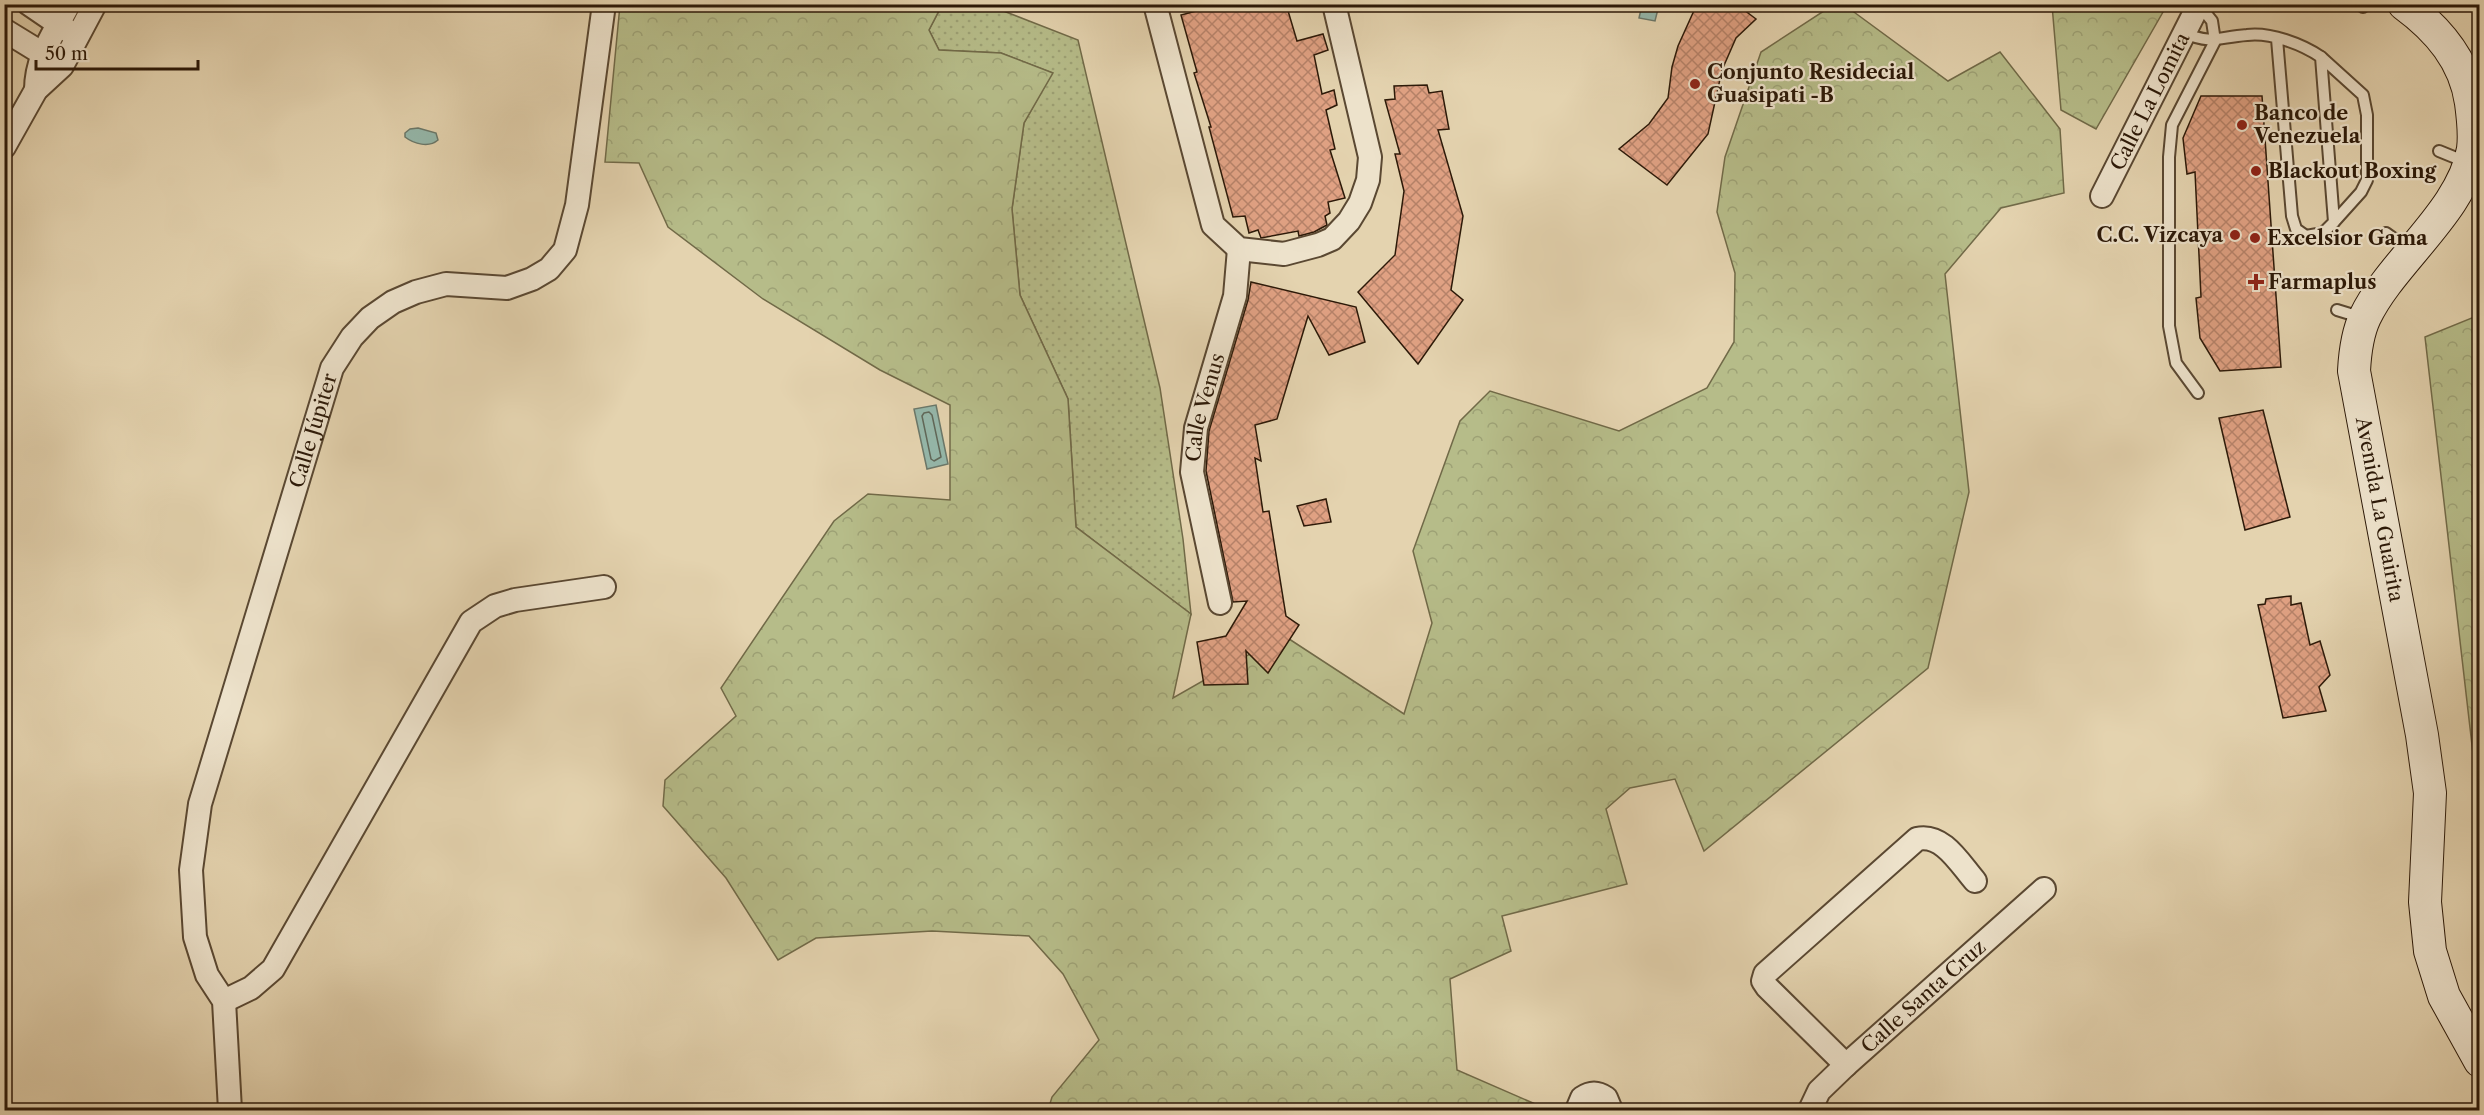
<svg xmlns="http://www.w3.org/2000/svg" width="2484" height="1115" font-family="'Libre Caslon Text',serif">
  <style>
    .grass { fill: url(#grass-dots); stroke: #716a48; stroke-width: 1.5 }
    .forest { fill: url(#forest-crowns); stroke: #716a48; stroke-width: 1.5 }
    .water { fill: #95b8ab; stroke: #6b786a; stroke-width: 1.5 }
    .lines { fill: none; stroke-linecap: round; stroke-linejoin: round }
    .shore { stroke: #60685a; stroke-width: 1.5 }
    .building { fill: url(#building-cross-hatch); stroke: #2c1908; stroke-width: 1.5 }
    .lane-casing { stroke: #5a4832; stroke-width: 14 }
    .street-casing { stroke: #5a4832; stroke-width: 26 }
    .secondary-casing { stroke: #2c1908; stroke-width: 34 }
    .lane { stroke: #ede2cb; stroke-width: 10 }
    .street { stroke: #ede2cb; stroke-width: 22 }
    .secondary { stroke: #ede2cb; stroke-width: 32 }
    .poi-dot { fill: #8f2418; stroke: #ede2cb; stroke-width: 2 }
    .labels { text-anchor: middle; stroke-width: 4.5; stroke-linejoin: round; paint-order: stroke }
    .poi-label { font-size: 20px; font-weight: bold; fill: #2c1908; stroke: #ede2cb; text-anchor: start }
    .street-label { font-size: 20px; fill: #2c1908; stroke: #ede2cb }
  </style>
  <defs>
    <pattern id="grass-dots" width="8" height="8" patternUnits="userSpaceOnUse" patternTransform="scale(1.5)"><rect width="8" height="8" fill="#b6bc89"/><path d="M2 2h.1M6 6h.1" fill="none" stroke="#9da175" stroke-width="1.8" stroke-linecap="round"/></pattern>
    <pattern id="forest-crowns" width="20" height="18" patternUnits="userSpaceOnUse" patternTransform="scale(1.5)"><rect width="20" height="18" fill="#b6bc89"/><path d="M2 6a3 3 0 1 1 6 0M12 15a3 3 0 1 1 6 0" fill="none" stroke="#9da175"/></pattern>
    <pattern id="building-cross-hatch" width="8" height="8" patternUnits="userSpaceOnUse" patternTransform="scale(1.5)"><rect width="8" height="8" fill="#e0a183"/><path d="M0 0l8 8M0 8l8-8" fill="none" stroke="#b68269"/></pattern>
  </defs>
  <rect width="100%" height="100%" fill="#e4d3af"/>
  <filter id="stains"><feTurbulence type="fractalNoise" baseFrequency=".00333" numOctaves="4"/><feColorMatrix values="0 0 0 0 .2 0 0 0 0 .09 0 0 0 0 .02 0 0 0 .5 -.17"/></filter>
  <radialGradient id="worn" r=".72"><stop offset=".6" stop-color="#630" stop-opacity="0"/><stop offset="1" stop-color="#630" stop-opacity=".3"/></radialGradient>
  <path class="grass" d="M950,5H988L1078,40L1160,388L1183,539L1191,614L1076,527L1068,399L1020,295L1012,209L1024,123L1052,73L1001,53L939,50L929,30L941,7Z"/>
  <g class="forest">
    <path d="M1843,4L1948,81L2000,52L2060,129L2064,193L2001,208L1945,274L1969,492L1928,668L1704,851L1675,779L1630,788L1606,809L1627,884L1502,916L1511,951L1450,979L1457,1070L1549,1110H1048L1052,1097L1099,1040L1063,974L1029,936L932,931L816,938L778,960L726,878L663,806L665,780L736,716L721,688L834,521L868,494L950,500V405L880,370L763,299L668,227L639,163L605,162L620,5H950L941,7L929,30L939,50L1001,53L1053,73L1024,123L1012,209L1020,295L1068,399L1076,527L1191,614L1173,698L1283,635L1404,714L1432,623L1413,551L1460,421L1490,391L1619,431L1707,388L1734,342L1735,273L1717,212L1725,157L1761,52L1833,5Z"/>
    <path d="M2052,5H2167L2096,129L2061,110Z"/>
    <path d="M2479,315V806L2425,337Z"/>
  </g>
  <g class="water">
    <path d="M1642,5H1659L1655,21L1639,18Z"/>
    <path d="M418,128L436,133L438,140C429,148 414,144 405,137V133L410,129Z"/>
    <path d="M936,405L948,464L927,469L914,409Z"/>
  </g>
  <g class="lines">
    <path class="shore" d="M929,412L932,415L941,457L934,461L931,459L922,416L924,413Z"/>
  </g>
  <g class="building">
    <path d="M1223,4H1286L1297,41L1323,34L1328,50L1314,55L1322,94L1334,90L1337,105L1326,110L1335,149L1330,150L1345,198L1328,202L1330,213L1325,216L1327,225L1314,232L1299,236L1298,231L1261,238L1258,230L1249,233L1245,216L1233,217L1209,127H1211L1194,73L1197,72L1181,15Z"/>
    <path d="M1697,4H1736L1756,19L1736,38L1722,70L1708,134L1667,185L1619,149L1649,124L1668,98L1672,67L1678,46Z"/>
    <path d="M1427,85L1429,93L1442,91L1449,129L1438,130L1463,216L1451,290L1463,300L1418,364L1358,292L1395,255L1404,191L1395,154H1400L1385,100L1395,99L1394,86Z"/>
    <path d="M2201,96H2262L2281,367L2220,371L2200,338L2196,298L2201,297L2195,172L2187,174L2183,138Z"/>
    <path d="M1251,282L1356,307L1365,342L1329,355L1308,316L1277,419L1255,425L1261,461L1255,458L1263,512L1269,511L1286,616L1299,625L1268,673L1246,651L1248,684L1204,685L1197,642L1226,636L1247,601L1233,602L1206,471L1209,431L1248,300Z"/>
    <path d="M2263,410L2290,517L2245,530L2219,418Z"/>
    <path d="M1326,499L1331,522L1304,526L1297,506Z"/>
    <path d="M2291,596V605L2301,603L2310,645L2320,641L2330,675L2319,687L2326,711L2283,718L2258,605L2265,604L2266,599Z"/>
  </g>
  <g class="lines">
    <defs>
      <g id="lane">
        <path d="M2363,7L2366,4"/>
        <path d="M2184,33C2213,45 2218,37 2247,35C2270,32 2302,44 2321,57L2334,222L2323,233L2306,236L2296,229L2292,216L2277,39"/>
        <path d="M2321,57L2363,95L2367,115V180L2361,192L2334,222"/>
        <path d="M2439,151L2466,162"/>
        <path d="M2386,233L2410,250"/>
        <path d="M2337,310L2363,318"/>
        <path d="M2198,393L2176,363L2169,326V157L2172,125L2215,41L2212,21L2199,5"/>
      </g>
      <g id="street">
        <path d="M29,4L70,32"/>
        <path d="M1155,4L1213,225L1239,249L1284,254L1318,245L1332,239L1349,221L1360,203L1368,180L1370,157L1334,4"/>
        <path d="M4,30L53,60"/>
        <path d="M36,90C36,57 54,33 69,4"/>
        <path d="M4,147L36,90L62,66L95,4"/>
        <path id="s1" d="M2102,196L2199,4"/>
        <path id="s2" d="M1220,603L1192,472L1196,428L1235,296L1239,249"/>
        <path d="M224,1001L251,988L273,969L471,622L495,606L515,600L604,587"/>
        <path d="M1846,1065L1767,987L1763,981L1765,974L1917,839C1943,833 1960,864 1975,881"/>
        <path id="s3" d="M230,1110L224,1001L207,975L195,937L191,870L200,804L332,368L352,337L370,318L393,302L416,292L446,284L507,288L532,279L549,269L565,250L577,205L604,4"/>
        <path d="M1577,1110L1582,1098C1591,1092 1597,1092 1606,1098L1611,1110"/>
        <path id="s4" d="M1810,1110L1819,1091L1846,1065L2044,889"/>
      </g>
      <g id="secondary">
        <path id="s5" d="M2404,4C2438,29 2465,60 2471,103C2473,118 2475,134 2473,149C2463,211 2391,262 2365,317C2357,334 2355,352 2354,371L2422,735L2430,793L2425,902L2430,951L2444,996L2480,1061"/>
      </g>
    </defs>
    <use href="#lane" class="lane-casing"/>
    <use href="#street" class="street-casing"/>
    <use href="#secondary" class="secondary-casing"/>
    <use href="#lane" class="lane"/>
    <use href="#street" class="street"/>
    <use href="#secondary" class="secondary"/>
  </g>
  <g class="poi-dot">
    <circle cx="1695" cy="84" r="6"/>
    <circle cx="2242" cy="125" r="6"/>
    <circle cx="2256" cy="171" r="6"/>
    <circle cx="2235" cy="235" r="6"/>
    <circle cx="2255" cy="238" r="6"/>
    <path d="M2253 273h6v6h6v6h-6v6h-6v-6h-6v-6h6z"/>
  </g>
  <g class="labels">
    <g class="poi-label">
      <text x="1707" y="79">Conjunto Residecial<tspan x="1707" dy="23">Guasipati -B</tspan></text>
      <text x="2254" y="120">Banco de<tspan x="2254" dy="23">Venezuela</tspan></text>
      <text x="2268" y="178">Blackout Boxing</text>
      <text x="2223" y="242" text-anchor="end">C.C. Vizcaya</text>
      <text x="2267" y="245">Excelsior Gama</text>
      <text x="2268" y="289">Farmaplus</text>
    </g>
    <g class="street-label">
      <text dy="7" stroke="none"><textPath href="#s1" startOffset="106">Calle La Lomita</textPath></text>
      <text dy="7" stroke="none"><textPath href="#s2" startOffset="200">Calle Venus</textPath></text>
      <text dy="7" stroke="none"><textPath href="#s3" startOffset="704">Calle Júpiter</textPath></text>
      <text dy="7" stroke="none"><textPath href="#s5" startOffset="567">Avenida La Guairita</textPath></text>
      <text dy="7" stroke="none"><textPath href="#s4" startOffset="162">Calle Santa Cruz</textPath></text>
    </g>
  </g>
  <rect width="2484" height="1115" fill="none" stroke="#e4d3af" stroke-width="24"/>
  <rect x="6" y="6" width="2472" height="1103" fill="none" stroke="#2c1908" stroke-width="3"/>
  <rect x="12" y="12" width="2460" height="1091" fill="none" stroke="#2c1908" stroke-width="1.5"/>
  <path d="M36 60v9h162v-9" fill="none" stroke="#2c1908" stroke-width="3"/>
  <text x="45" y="60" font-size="18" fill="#2c1908" stroke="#ede2cb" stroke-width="4.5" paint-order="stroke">50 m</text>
  <rect width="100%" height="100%" filter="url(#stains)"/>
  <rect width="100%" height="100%" fill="url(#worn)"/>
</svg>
